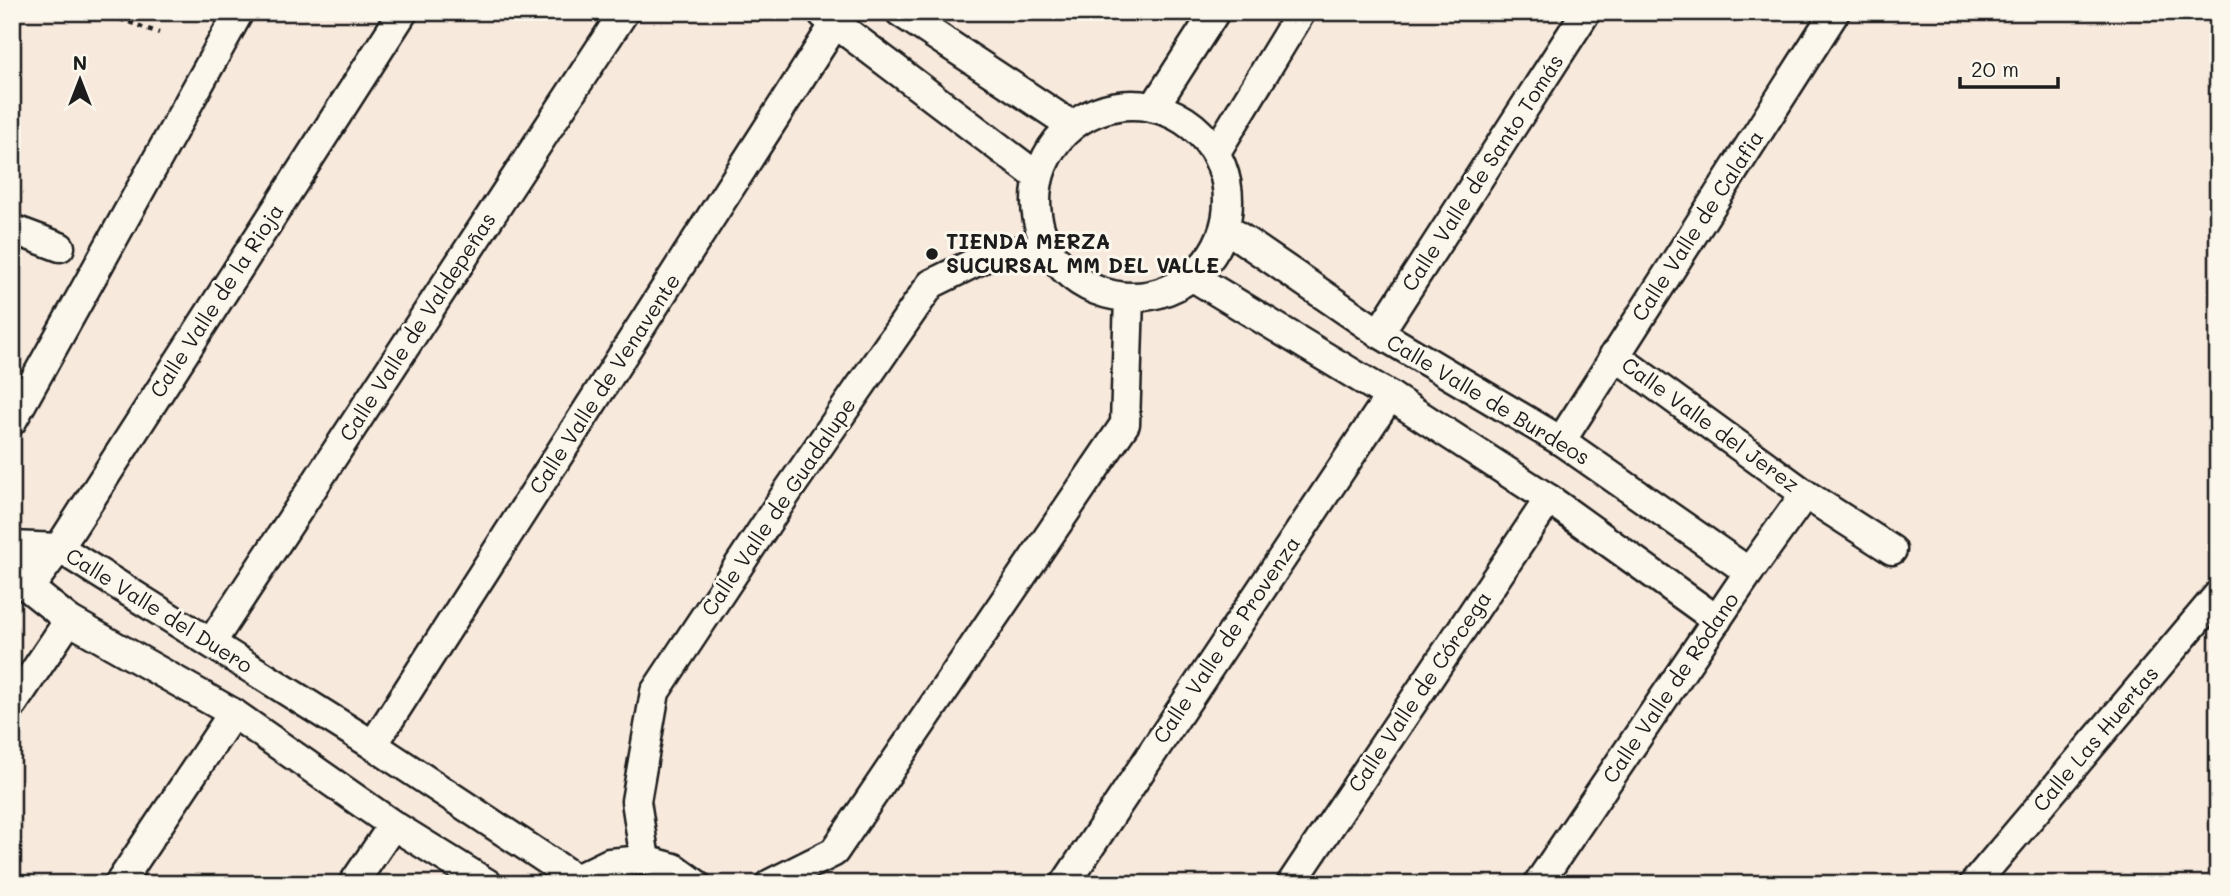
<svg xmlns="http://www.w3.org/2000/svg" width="2230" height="896" font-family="Mali,sans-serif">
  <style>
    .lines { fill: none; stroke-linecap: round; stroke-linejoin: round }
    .minor-casing { stroke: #1c1c1c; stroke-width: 33 }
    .path { stroke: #1c1c1c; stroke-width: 4.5; stroke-dasharray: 5 5; stroke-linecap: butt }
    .minor { stroke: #fbf7ec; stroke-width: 28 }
    .poi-dot { fill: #1c1c1c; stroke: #fbf7ec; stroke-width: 2.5 }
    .labels { text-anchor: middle; stroke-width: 6; stroke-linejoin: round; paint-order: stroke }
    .street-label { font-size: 21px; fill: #1c1c1c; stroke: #fbf7ec }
    .poi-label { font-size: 21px; font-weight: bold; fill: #1c1c1c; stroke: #fbf7ec; text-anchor: start }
  </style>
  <rect width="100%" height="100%" fill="#f8e9dd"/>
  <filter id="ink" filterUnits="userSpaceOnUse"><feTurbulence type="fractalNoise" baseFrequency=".0143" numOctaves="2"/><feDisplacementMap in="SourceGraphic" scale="14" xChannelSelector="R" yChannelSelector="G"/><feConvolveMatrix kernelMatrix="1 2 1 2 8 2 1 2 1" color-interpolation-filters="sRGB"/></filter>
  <g filter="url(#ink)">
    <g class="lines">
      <defs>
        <g id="minor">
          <path d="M900,12L1071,125"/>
          <path d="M823,14L1038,177"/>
          <circle cx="1132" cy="201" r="96"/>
          <path d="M1154,107L1215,12"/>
          <path d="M1216,152L1301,12"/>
          <path d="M1226,228L1379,333L1561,441L1749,572"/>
          <path d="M12,229L60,247"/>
          <path d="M1193,277L1390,396L1549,499L1717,620"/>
          <path d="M1379,333L1586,12"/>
          <path d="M1614,355L1805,494L1892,550"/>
          <path d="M12,421L239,12"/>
          <path d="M1561,441L1835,12"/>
          <path d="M12,546L59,548L373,745L576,879"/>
          <path d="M24,571L29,588L69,620L233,713L393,825L488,884"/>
          <path d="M29,588L59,548L403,12"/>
          <path d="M211,643L624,12"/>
          <path d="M12,705L69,620"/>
          <path d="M373,745L836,22"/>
          <path d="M645,860L636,801L655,692L788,491L931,284L996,252L1048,250"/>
          <path d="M119,884L233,713"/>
          <path d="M353,884L393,825"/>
          <path d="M572,884L576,879L609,863L645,860L674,868L696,884"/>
          <path d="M770,884L834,852L1125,424L1129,298"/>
          <path d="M1065,884L1390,396"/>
          <path d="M1291,884L1549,499"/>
          <path d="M1538,884L1749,572L1805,494"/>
          <path d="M1974,884L2218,595"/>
        </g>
      </defs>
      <use href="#minor" class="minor-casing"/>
      <path class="path" d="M101,12L159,33"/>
      <use href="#minor" class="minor"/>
    </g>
  </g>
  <circle class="poi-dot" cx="932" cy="254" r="7"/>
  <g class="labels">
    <g class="street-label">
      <text transform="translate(1483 173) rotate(-57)" y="7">Calle Valle de Santo Tomás</text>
      <text transform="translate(1698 226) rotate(-57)" y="7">Calle Valle de Calafia</text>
      <text transform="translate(217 301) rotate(-57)" y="7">Calle Valle de la Rioja</text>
      <text transform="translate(418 327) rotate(-57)" y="7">Calle Valle de Valdepeñas</text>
      <text transform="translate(605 384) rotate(-57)" y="7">Calle Valle de Venavente</text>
      <text transform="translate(1488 400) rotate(31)" y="7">Calle Valle de Burdeos</text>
      <text transform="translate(1710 425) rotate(36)" y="7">Calle Valle del Jerez</text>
      <text transform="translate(779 507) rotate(-56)" y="7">Calle Valle de Guadalupe</text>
      <text transform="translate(159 611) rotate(32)" y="7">Calle Valle del Duero</text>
      <text transform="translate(1227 640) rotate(-56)" y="7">Calle Valle de Provenza</text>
      <text transform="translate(1671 688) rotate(-56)" y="7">Calle Valle de Ródano</text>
      <text transform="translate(1420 692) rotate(-56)" y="7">Calle Valle de Córcega</text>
      <text transform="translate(2096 739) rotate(-50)" y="7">Calle Las Huertas</text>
    </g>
    <g class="poi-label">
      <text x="946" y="249">TIENDA MERZA<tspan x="946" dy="24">SUCURSAL MM DEL VALLE</tspan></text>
    </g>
  </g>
  <rect width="2230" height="896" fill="none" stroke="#fbf7ec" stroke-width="42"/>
  <rect x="21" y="21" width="2188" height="854" fill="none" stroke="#1c1c1c" stroke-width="2.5" filter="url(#ink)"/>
  <g transform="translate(80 80)" stroke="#fbf7ec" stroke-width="5" paint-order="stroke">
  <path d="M0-5L12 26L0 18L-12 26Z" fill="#1c1c1c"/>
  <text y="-10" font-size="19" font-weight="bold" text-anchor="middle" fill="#1c1c1c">N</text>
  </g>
  <path d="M1960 77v10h98v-10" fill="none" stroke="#1c1c1c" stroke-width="3.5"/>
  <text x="1971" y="77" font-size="21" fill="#1c1c1c" stroke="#fbf7ec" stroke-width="5" paint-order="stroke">20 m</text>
</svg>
